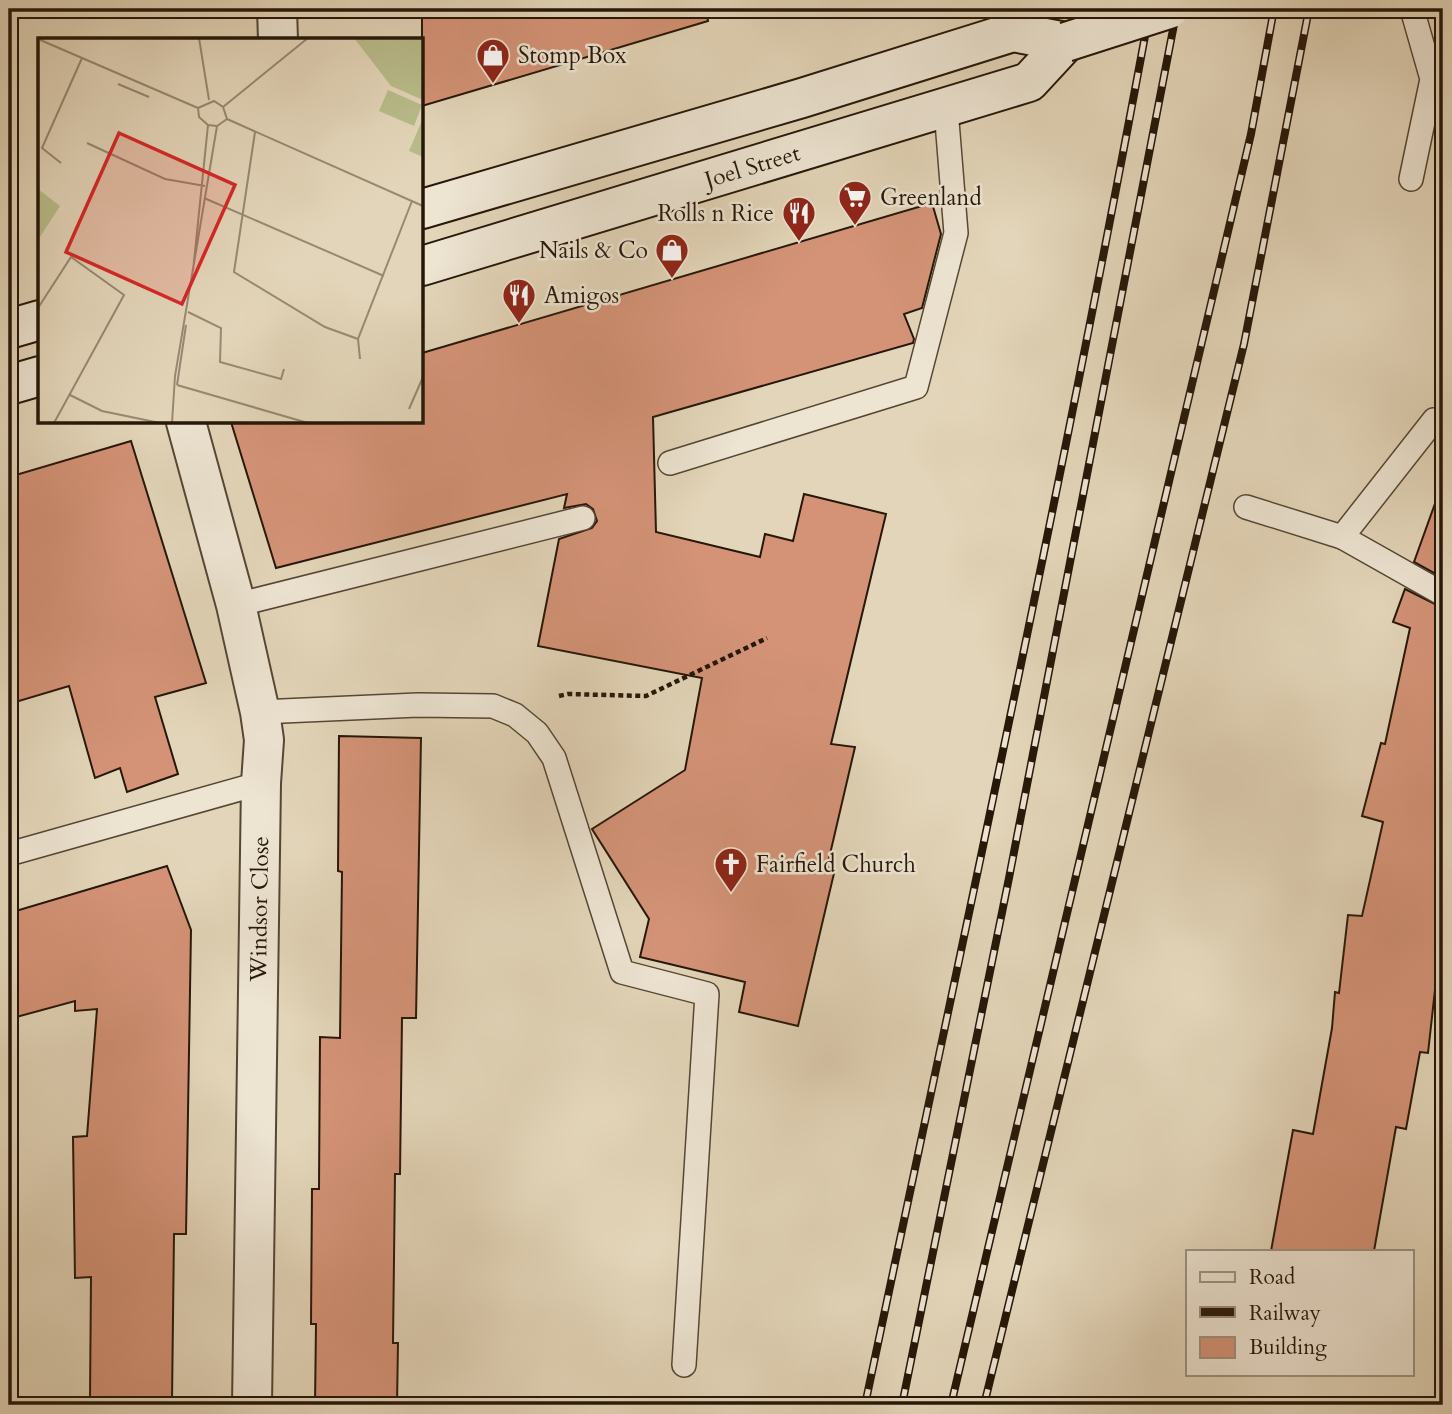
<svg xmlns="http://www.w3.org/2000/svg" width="1452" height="1414" font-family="Cardo,serif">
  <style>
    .building { fill: #d49377; stroke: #261708; stroke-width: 2 }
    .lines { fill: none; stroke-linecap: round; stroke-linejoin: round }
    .service-casing { stroke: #554634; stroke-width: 26 }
    .minor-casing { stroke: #554634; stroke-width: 42 }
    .secondary-casing { stroke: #261708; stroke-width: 42 }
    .path { stroke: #261708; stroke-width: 4.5; stroke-dasharray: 5 3.5; stroke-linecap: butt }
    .service { stroke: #ede4d2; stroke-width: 23 }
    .minor { stroke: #ede4d2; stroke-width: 38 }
    .secondary { stroke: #ede4d2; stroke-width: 38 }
    .rail-casing { stroke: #261708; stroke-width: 8 }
    .rail { stroke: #ede4d2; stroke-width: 5; stroke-dasharray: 16; stroke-linecap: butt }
    .secondary-bridge-casing { stroke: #261708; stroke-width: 42; stroke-linecap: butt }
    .secondary-bridge { stroke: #ede4d2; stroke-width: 38 }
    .labels { text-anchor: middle; stroke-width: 5; stroke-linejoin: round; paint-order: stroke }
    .poi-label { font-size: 23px; fill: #261708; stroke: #ede4d2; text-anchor: start }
    .street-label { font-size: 23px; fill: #261708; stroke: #ede4d2 }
    .inset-road { fill: none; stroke: #978972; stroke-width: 2 }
    .view { fill: #d62828; fill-opacity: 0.15; stroke: #d62828; stroke-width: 3.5 }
    .inset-edge { fill: none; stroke: #261708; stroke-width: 3.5 }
  </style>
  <rect width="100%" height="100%" fill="#e3d5b9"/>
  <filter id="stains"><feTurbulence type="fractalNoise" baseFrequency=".00286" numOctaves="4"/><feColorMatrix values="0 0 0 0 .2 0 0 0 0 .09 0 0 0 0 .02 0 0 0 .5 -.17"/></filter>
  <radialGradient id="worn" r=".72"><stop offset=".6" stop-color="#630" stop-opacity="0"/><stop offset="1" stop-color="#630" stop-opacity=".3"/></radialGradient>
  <g class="building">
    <path d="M422,9H706L708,21L422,106Z"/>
    <path d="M932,203L941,234L922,308L904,314L914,339L913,343L653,417L656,532L760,557L765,534L793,541L804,494L886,514L831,744L855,747L827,867L835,869L798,1026L739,1012L745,982L640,957L649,919L592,829L685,770L702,678L538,646L559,539L592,528L597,521L593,509L586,504L564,508L567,494L276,568L231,422H422V353Z"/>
    <path d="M131,441L206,683L155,697L178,774L127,792L120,768L95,778L69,686L9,704V477Z"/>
    <path d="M1437,498L1443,499V578L1414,562Z"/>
    <path d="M1405,589L1443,608V982L1436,981L1428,1053L1420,1052L1406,1129L1396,1127L1374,1251H1271L1293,1130L1313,1134L1332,1028L1335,992L1339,993L1348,915L1362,916L1383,822L1362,816L1381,743L1385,744L1410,628L1393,622Z"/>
    <path d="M339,736L421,738L416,1018H402L400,1174H395L393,1343H398L397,1405H315L316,1324H311L312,1189H319L320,1037L340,1038L342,872L338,871Z"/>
    <path d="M167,866L191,930L186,1234H174L172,1401L90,1400L91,1277L75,1278L73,1137L87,1136L97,1009L75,1011V1001L9,1019V913Z"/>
  </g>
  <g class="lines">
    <defs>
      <g id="service">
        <path d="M1411,179L1432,79L1412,9"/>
        <path d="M1434,420L1342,537L1443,594"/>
        <path d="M670,463L916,387L956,233L946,109"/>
        <path d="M1246,507L1342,537"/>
        <path d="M236,605L583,518"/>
        <path d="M260,712L418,705L493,706L515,715L537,733L554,758L622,972L707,994L684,1365"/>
        <path d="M9,854L261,783"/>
      </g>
      <g id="minor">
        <path d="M277,9L278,40"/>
        <path d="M186,422L236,605L260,712L264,740L261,783L252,1405"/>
      </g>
      <g id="secondary">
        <path d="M422,209L802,98L1013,32L1066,42"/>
        <path id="s1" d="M422,266L1029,82L1066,42"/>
        <path d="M9,329L40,320"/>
        <path d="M9,385L40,376"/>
      </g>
    </defs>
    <use href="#service" class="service-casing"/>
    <use href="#minor" class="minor-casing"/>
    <use href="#secondary" class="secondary-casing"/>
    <path class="path" d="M559,696L568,694L646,696L767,638"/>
    <use href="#service" class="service"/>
    <use href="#minor" class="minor"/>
    <use href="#secondary" class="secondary"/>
    <defs>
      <g id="rail">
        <path d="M865,1405C963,940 1064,476 1150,9"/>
        <path d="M902,1405L1009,878L1177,9"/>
        <path d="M951,1405L1251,134L1274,9"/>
        <path d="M984,1405L1244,344L1309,9"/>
      </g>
    </defs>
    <use href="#rail" class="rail-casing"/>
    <use href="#rail" class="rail"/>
    <defs>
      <path id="secondary-bridge" d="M1066,42L1169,9"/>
    </defs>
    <use href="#secondary-bridge" class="secondary-bridge-casing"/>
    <use href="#secondary-bridge" class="secondary-bridge"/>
  </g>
  <defs>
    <symbol id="shop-pin" viewBox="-11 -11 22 30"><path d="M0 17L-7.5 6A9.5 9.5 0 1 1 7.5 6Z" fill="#8f2418" stroke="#ede4d2"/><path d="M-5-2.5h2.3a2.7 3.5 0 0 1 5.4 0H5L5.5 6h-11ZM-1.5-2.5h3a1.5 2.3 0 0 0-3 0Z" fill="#fff"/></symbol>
    <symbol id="supermarket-pin" viewBox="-11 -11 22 30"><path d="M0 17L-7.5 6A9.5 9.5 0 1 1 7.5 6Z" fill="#8f2418" stroke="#ede4d2"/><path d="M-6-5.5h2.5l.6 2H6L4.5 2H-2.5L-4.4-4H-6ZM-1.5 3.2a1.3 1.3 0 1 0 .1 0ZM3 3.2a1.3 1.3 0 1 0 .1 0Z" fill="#fff"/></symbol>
    <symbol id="restaurant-pin" viewBox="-11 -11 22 30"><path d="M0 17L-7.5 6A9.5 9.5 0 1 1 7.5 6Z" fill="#8f2418" stroke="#ede4d2"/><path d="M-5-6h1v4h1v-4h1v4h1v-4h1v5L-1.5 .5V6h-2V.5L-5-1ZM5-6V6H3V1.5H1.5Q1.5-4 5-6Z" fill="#fff"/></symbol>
    <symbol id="church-pin" viewBox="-11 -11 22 30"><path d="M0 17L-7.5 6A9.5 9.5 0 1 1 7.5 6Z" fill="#8f2418" stroke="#ede4d2"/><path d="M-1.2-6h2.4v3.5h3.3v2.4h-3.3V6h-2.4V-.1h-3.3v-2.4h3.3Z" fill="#fff"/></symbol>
  </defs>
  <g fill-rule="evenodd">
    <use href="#shop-pin" x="474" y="36" width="38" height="52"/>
    <use href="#supermarket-pin" x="836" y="178" width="38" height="52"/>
    <use href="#restaurant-pin" x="780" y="194" width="38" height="52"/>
    <use href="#shop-pin" x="653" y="231" width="38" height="52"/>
    <use href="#restaurant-pin" x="500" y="276" width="38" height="52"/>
    <use href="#church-pin" x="712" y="845" width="38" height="52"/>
  </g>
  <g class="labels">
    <g class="poi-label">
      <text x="518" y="63">Stomp Box</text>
      <text x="880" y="205">Greenland</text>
      <text x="774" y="221" text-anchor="end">Rolls n Rice</text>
      <text x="648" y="258" text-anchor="end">Nails &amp; Co</text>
      <text x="544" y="303">Amigos</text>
      <text x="756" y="872">Fairfield Church</text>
    </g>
    <g class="street-label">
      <text dy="8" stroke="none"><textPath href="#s1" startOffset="345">Joel Street</textPath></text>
      <text transform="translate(259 909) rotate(-89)" y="8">Windsor Close</text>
    </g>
  </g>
  <g transform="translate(38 38)">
    <rect width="385" height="385" fill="#e3d5b9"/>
    <path d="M316,0H385V62L353,48ZM350,52L384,67L376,88L341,73ZM385,80V119L371,113ZM0,151L22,168L0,202Z" fill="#b9bc8b"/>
    <path class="inset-road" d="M161,0L171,62M0,1L160,70M80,46L111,59M185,69L270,0M160,70L176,63L185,69L189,81M160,70L161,79L170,87L179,88L189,81M189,81L385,168M217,94L196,234L287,289L320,301M49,105L127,141L167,148M23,125L4,110L44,20M166,160L346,238M155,233L170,87M0,270L33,219L86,257L16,385M150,274L183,290L182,324L243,341L246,331M322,321L320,301L374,163M139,347L270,385M139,347L148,287M32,357L64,373L122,385M371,371L385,339M134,385L137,338L179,88"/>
    <path class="view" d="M81,95L197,147L144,266L28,214Z"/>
    <rect width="385" height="385" class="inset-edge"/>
  </g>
  <rect width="1452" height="1414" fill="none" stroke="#e3d5b9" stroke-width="35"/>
  <rect x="10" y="10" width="1431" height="1393" fill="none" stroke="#261708" stroke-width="3.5"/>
  <rect x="18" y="18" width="1417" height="1379" fill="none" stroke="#261708" stroke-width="2"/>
  <rect x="1186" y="1250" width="228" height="126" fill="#ede4d2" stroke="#9d9281" stroke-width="2"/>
  <rect x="1200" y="1272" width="35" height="10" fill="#ede4d2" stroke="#9d9281" stroke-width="2"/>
  <text x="1249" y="1284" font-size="21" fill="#261708">Road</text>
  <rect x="1200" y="1307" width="35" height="10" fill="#261708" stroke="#9d9281" stroke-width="2"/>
  <text x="1249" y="1320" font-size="21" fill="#261708">Railway</text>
  <rect x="1200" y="1337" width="35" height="21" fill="#d49377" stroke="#9d9281" stroke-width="2"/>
  <text x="1249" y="1354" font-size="21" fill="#261708">Building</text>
  <rect width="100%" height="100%" filter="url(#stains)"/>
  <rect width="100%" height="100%" fill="url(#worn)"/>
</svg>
